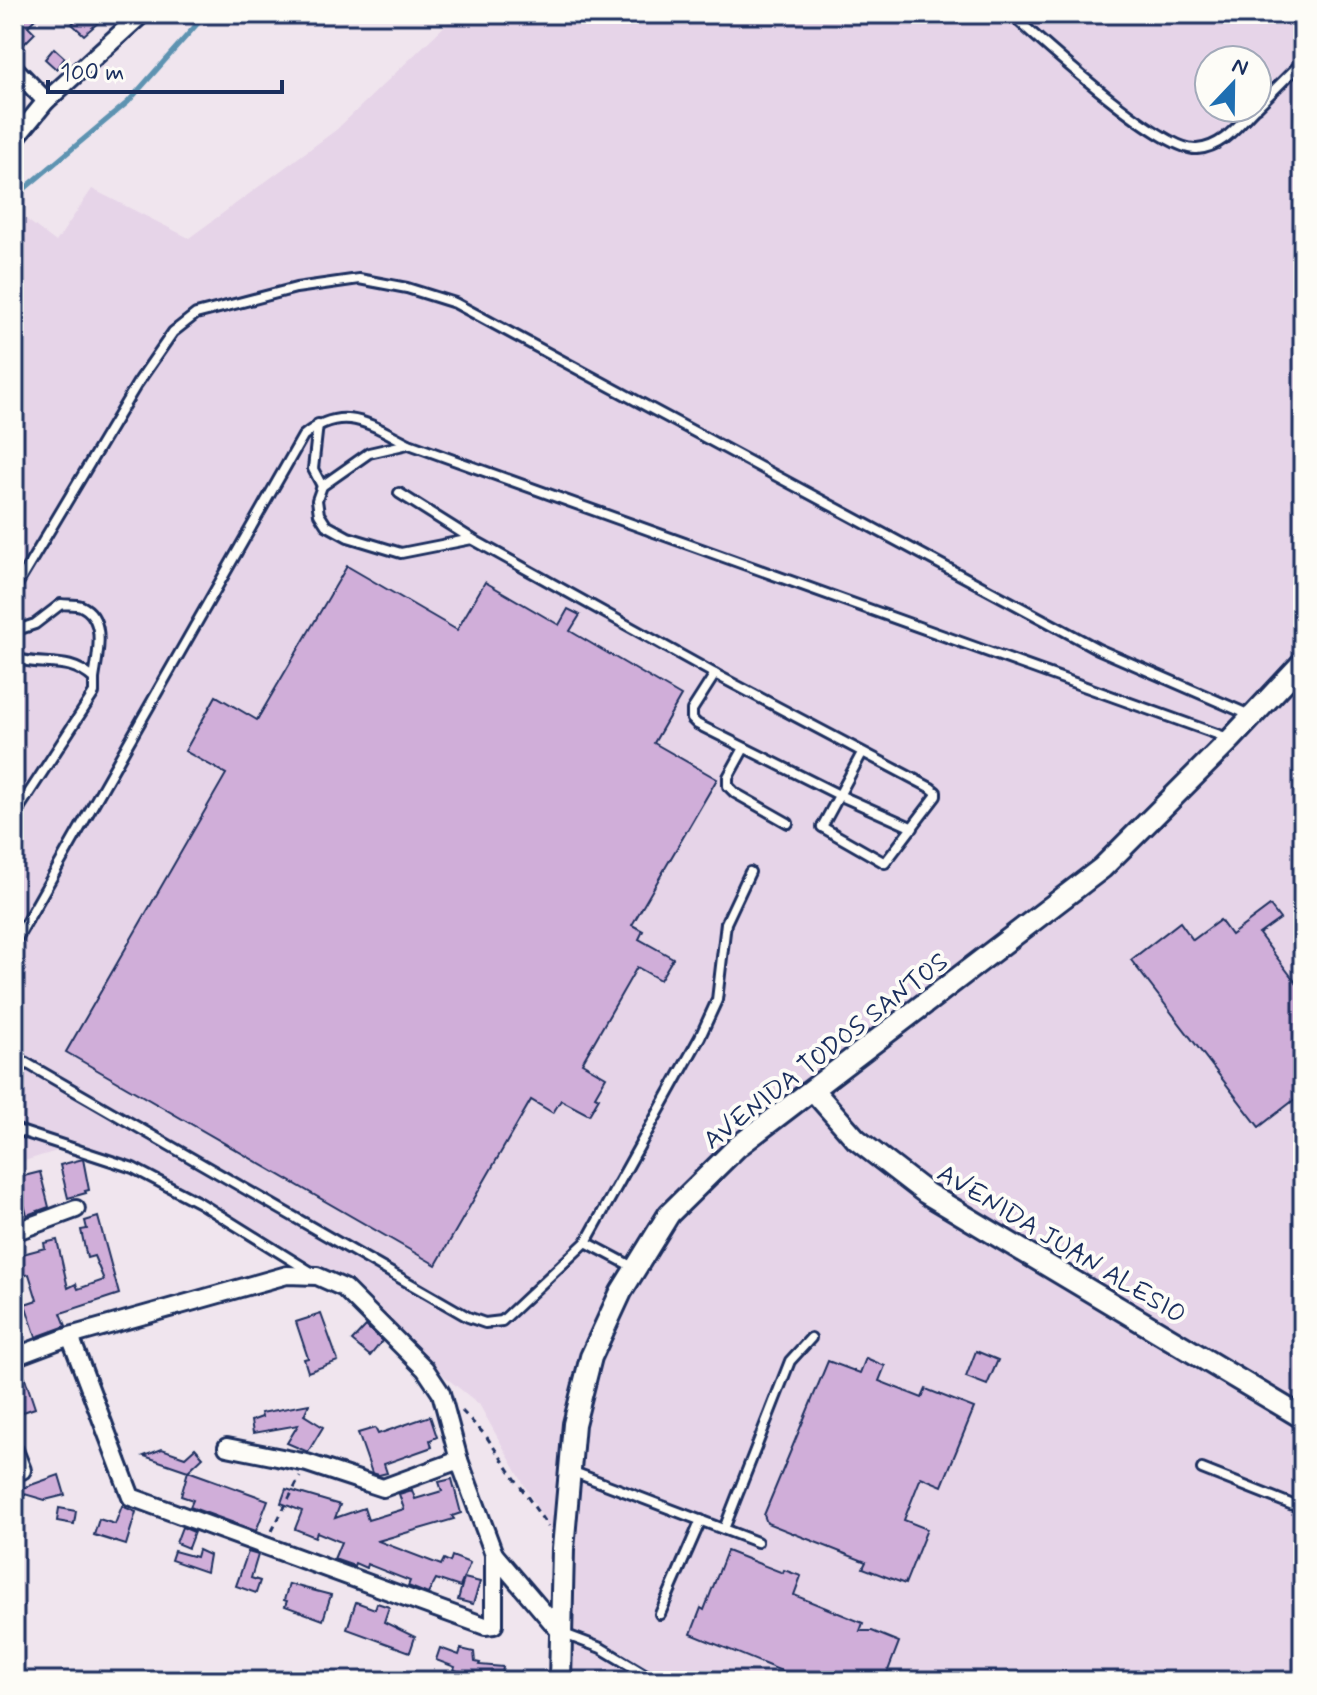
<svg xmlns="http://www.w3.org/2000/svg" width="1317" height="1695" font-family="Mynerve,sans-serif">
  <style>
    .built { fill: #e6d4e8; fill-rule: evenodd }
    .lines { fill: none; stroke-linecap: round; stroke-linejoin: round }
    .stream { stroke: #5d93b1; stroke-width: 5 }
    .building { fill: #d0aed9; stroke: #1b2f5e; stroke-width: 2 }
    .service-casing { stroke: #1b2f5e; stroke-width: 14 }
    .minor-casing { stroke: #1b2f5e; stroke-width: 22 }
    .tertiary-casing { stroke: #1b2f5e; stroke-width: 26 }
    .path { stroke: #1b2f5e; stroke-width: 3; stroke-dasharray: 6 6; stroke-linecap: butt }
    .service { stroke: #fdfcf7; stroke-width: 8 }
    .minor { stroke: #fdfcf7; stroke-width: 16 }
    .tertiary { stroke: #fdfcf7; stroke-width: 20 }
    .labels { text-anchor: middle; stroke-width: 8; stroke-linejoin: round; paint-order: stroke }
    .street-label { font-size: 26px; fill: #1b2f5e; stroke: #fdfcf7 }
  </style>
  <rect width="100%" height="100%" fill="#f0e5ee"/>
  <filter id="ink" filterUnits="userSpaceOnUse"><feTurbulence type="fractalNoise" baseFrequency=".0125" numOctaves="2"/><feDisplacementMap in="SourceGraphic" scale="16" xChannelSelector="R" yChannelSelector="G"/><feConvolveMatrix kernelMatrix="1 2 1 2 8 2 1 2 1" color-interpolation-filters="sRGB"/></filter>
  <g filter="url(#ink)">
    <path class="built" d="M457,14H1303V1681H563L570,1567L479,1404L325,1281L83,1143L14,1164V210L56,242L92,189L189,238L336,130ZM1209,60H1257V108H1209Z"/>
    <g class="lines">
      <path class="stream" d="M17,195L128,102L206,14"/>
    </g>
    <g class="building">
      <path d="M14,14H40L28,26L35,33L24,44L14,34Z"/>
      <path d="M76,14H108L84,35L72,24L78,17Z"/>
      <path d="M54,48L65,58L56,69L45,59Z"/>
      <path d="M347,566L457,630L485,582L559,625L568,609L580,615L570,631L681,696L654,743L717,779L632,925L643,931L639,939L673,958L660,980L637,967L582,1063L606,1077L595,1096L599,1098L589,1115L561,1100L553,1113L531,1100L436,1265L66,1052L226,774L185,751L216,696L257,720Z"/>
      <path d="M1270,906L1280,919L1259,934L1303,992V1093L1259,1127L1131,960L1180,922L1193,940L1220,920L1231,935Z"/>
      <path d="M83,1159L89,1190L85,1191L86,1193L68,1198L60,1165Z"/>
      <path d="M40,1172L49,1207L27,1215L16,1178Z"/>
      <path d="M98,1217L119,1294L61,1313L66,1326L36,1337L25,1304L37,1300L29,1274L19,1277L16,1263L21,1262L19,1255L45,1248L44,1243L57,1240L68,1288L76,1284L78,1289L104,1280L94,1256L87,1258L81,1230L87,1229L85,1221Z"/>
      <path d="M321,1314L338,1361L308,1372L304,1359L308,1358L296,1322Z"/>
      <path d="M366,1326L382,1341L370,1356L352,1341Z"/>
      <path d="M976,1351L998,1360L987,1385L966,1377Z"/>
      <path d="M866,1358L885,1366L879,1381L922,1398L926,1389L974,1408L942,1486L921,1477L904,1520L927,1529L905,1584L863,1568L866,1562L767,1523L764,1515L828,1361L860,1373Z"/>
      <path d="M25,1378L35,1408L14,1415V1381Z"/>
      <path d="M309,1404L304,1415L323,1427L308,1452L287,1443L298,1425L253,1433L251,1421L262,1417L261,1413Z"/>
      <path d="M430,1416L437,1437L430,1440L432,1447L384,1464L387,1473L379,1475L372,1473L358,1433L375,1428L378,1434Z"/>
      <path d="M195,1448L203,1457L188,1471L144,1456L162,1449L185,1457Z"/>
      <path d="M188,1471L268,1500L256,1531L190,1507L193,1500L181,1496Z"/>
      <path d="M59,1475L65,1495L45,1500L14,1491Z"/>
      <path d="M452,1479L461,1513L452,1516L454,1519L378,1541L441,1565L444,1559L450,1562L452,1556L470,1563L460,1587L436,1579L428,1594L408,1586L410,1581L367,1564L366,1568L355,1563L354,1566L334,1559L341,1542L317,1532L315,1537L295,1529L302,1511L281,1503L286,1489L340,1505L335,1518L364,1508L368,1520L404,1509L399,1494L412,1490L415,1499L442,1491L439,1482Z"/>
      <path d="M122,1506L136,1512L126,1545L94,1535L99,1519L115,1524Z"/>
      <path d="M59,1508L76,1511L74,1524L57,1521Z"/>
      <path d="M182,1527L194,1532L188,1548L176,1543Z"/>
      <path d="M198,1550L209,1555L206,1572L171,1560L174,1551L196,1557Z"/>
      <path d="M727,1551L783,1573L784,1570L801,1576L794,1595L863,1623L860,1631H872L899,1642L884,1681H806L691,1634L701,1608L704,1610Z"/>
      <path d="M248,1552L258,1555L251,1578L260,1581L256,1593L236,1586Z"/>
      <path d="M464,1578L480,1582L473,1604L458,1600Z"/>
      <path d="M289,1584L331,1595L323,1620L285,1606L287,1601L284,1600Z"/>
      <path d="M356,1602L375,1609L377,1603L389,1607L384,1622L415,1637L410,1652L347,1629Z"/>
      <path d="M440,1648L459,1655L461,1649L474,1652L475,1662L480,1663L479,1665L503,1667L501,1681L454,1670L455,1667L436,1660Z"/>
    </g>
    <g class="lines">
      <defs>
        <g id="service">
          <path d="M1011,14C1041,41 1162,152 1197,149C1223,147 1238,125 1255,108"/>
          <path d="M1257,107L1303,61"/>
          <path d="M318,424L313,469L322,486"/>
          <path d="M408,444L369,453L322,486L317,500L319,514L326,525L348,537L401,553L472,539L715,674L931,788L936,792V796L885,863L822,827L862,753"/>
          <path d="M399,493L472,539"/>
          <path d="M14,590L137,384L173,332L196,314L296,288L359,279L407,288L455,303L1098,649L1252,716"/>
          <path d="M14,631L35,624L61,604C66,605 75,604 81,606C108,618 97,657 94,679"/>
          <path d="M14,658C44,668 67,655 94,679V693L14,816"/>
          <path d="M715,674L692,710V719L697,724L839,795L913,828"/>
          <path d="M744,748L728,777V786L735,793L788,823"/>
          <path d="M14,944L303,436C343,403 369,424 409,444L1228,738"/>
          <path d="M14,1056L468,1317L485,1323L502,1321L586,1242L700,1037L717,1000L726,923L750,872"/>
          <path d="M14,1129L133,1168L200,1203L311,1272"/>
          <path d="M586,1242L635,1268"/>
          <path d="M1202,1469L1303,1509"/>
          <path d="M571,1471L757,1542"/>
          <path d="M724,1529L790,1361L811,1338"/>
          <path d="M660,1614L701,1520"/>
          <path d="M564,1634L601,1648L656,1681"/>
        </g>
        <g id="minor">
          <path d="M14,68L46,101"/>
          <path d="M14,140L46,101L142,14"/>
          <path d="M14,1232L76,1209"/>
          <path d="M14,1357L70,1336L287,1275L317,1276L344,1288L425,1369L441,1393L459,1460L494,1554V1625L485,1626L131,1497L70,1336"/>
          <path d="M227,1447L307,1463L383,1488L459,1460"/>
          <path d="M14,1450L22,1470"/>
          <path d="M494,1554L562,1634"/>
        </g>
        <g id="tertiary">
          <path d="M813,1090L856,1139L926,1193L1303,1418"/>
          <path d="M560,1681L563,1549L574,1424L591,1357L621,1292L669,1214L737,1147L1102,868L1231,739L1303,662"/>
        </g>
      </defs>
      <use href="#service" class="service-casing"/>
      <use href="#minor" class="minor-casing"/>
      <use href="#tertiary" class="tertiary-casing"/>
      <g class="path">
        <path d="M462,1411L486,1436L548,1527"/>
        <path d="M272,1531L300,1477"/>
      </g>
      <use href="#service" class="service"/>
      <use href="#minor" class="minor"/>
      <use href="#tertiary" class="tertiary"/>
    </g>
  </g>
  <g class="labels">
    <g class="street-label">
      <text transform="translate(825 1050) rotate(-38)" y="9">AVENIDA TODOS SANTOS</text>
      <text transform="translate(1062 1243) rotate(31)" y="9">AVENIDA JUAN ALESIO</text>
    </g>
  </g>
  <rect width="1317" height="1695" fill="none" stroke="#fdfcf7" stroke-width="48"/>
  <rect x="24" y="24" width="1269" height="1647" fill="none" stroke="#1b2f5e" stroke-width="3" filter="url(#ink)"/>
  <g transform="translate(1233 84) rotate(22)"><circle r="38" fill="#fdfcf7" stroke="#a3aaba" stroke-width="2"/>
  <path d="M0-6L14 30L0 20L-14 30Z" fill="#1f6fb2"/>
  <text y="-12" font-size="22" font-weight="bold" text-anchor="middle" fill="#1b2f5e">N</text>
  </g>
  <path d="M48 80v12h234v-12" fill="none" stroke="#1b2f5e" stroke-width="4"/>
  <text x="60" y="80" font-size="24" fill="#1b2f5e" stroke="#fdfcf7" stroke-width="6" paint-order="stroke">100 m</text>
</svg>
